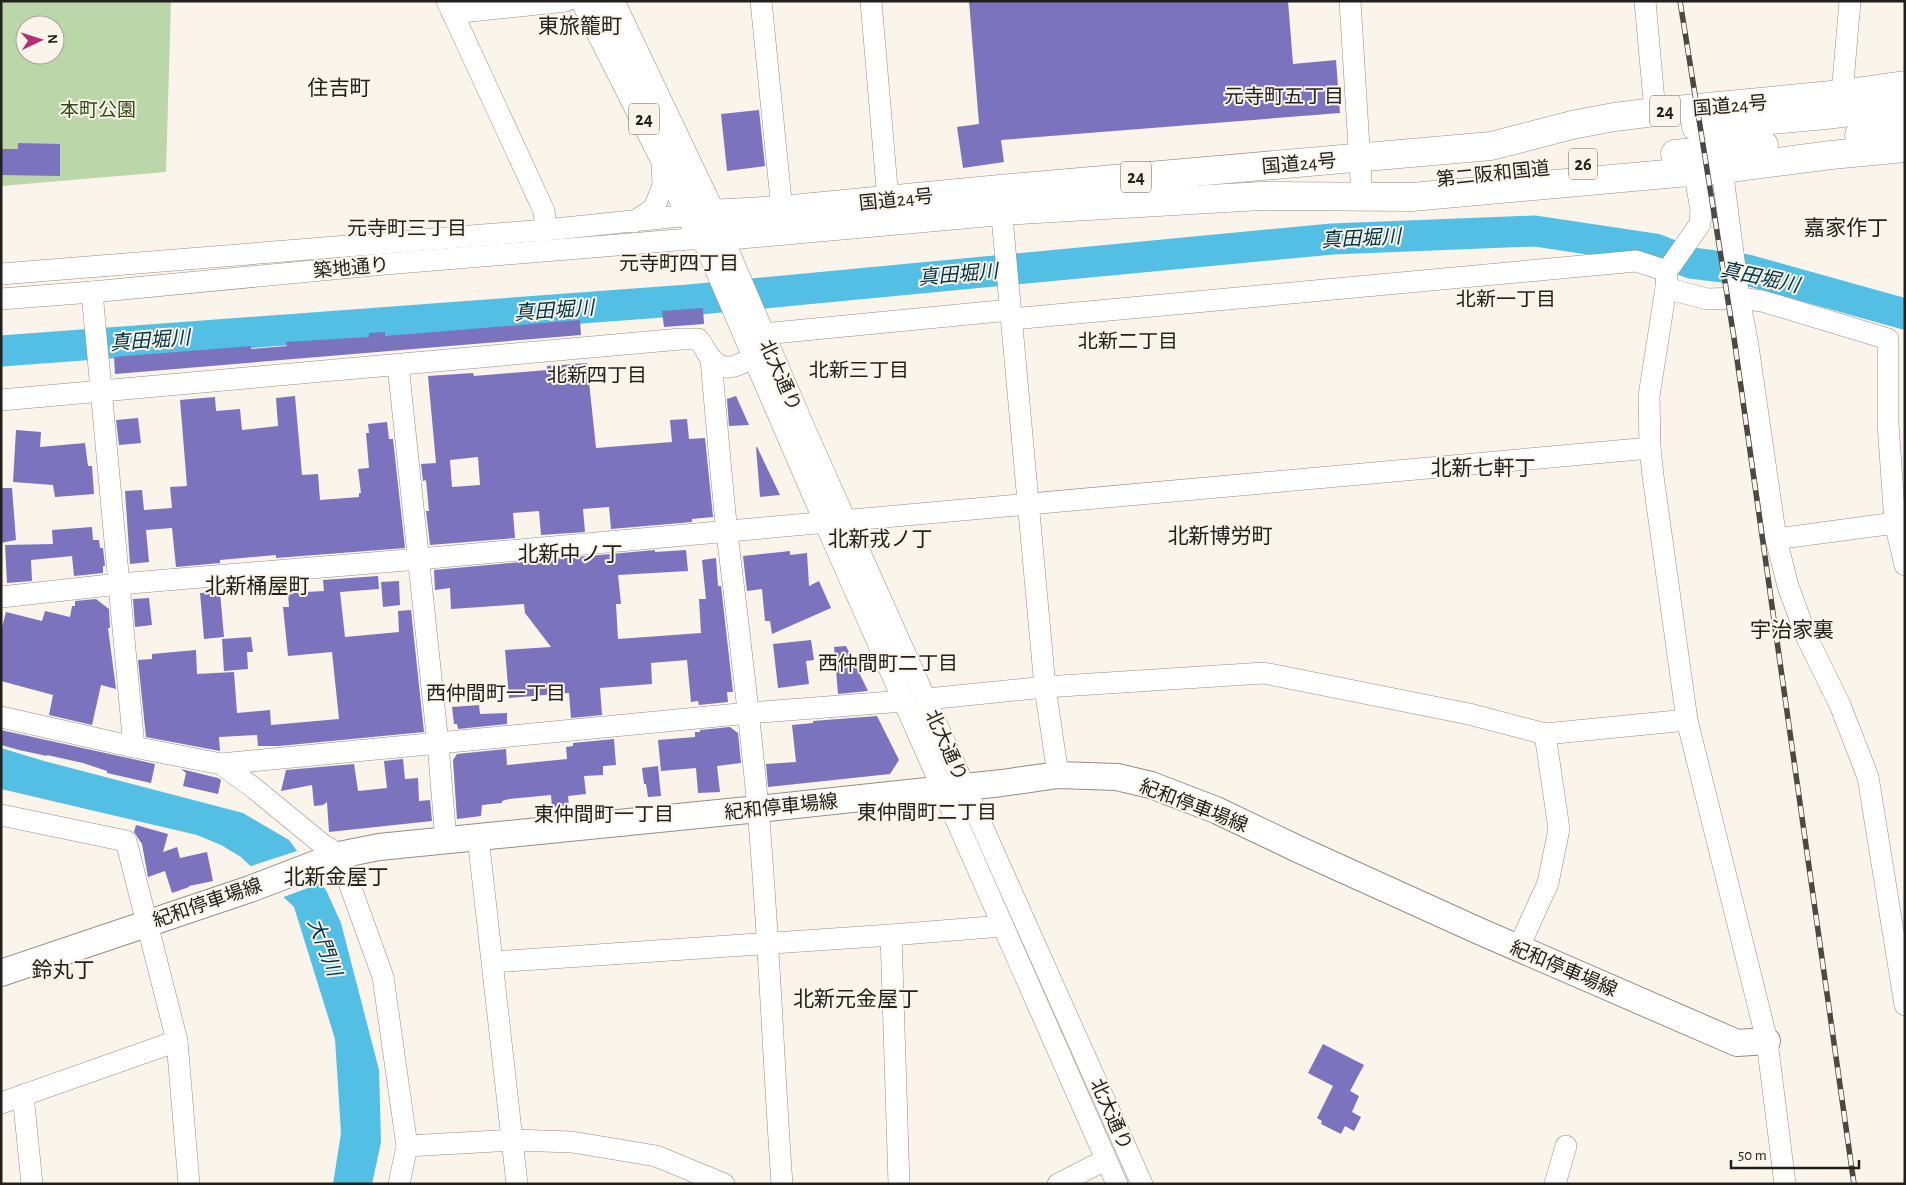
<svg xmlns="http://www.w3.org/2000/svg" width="1906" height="1185" font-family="'Alegreya Sans','Noto Sans JP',sans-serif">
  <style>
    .green { fill: #bbd7a9; fill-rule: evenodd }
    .water { fill: #53bfe4 }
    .pier { fill: #faf4eb }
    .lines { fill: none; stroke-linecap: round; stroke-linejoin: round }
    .river { stroke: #53bfe4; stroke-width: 31 }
    .building { fill: #7b73bd; fill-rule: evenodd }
    .minor-casing { stroke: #938d85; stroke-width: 22 }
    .major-casing { stroke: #938d85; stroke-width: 28 }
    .highway-casing { stroke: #938d85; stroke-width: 29 }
    .minor { stroke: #fff; stroke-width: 21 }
    .major { stroke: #fff; stroke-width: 26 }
    .highway { stroke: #fff; stroke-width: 28 }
    .rail-casing { stroke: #4c4944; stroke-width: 5.5 }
    .rail { stroke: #faf4eb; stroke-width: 4; stroke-dasharray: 11; stroke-linecap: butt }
    .labels { text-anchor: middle; stroke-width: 4; stroke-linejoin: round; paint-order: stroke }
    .shield { fill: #faf4eb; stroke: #63605a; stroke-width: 1 }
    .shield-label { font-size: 18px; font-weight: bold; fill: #22201c }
    .street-label { font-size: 19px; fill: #22201c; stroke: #faf4eb }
    .park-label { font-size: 19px; fill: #314c19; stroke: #faf4eb }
    .neighbourhood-label { font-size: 20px; fill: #22201c; stroke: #faf4eb }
    .water-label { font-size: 20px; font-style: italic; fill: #003342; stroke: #faf4eb }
    .quarter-label { font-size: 21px; fill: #22201c; stroke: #faf4eb }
  </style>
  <rect width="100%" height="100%" fill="#faf4eb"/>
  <path class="green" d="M1,1H171L166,172L1,186ZM25,25H55V55H25Z"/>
  <path class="water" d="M1,748L44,761L243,813L289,840L326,890L341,923L379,1070L381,1142L372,1184H333L341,1133L335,1039L294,907L241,857L221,845L197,835L1,789Z"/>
  <path class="pier" d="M300,850L324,882L281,898L248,867Z"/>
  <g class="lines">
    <path class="river" d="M1,351L689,300L1332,239L1535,231L1655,249L1691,263L1747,270L1905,314"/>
  </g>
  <g class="building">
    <path d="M969,1H1288L1293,64L1336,60L1340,113L1001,140L1004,162L963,168L957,127L979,124Z"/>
    <path d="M759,110L765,166L727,171L721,114Z"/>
    <path d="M18,143L60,144V176L1,175V149H18Z"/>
    <path d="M703,308L704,324L664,327L662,311Z"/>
    <path d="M580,320L581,335L115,374L114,357L251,346V349L287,346L286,342L369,337V333L385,332V336Z"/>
    <path d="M587,363L596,448L672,442L670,420L687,419L689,439L705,438L713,517L692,519V522L611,529L609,507L583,509L585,532L541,535L539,511L513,513L515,538L430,545L426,511H429L426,480L423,481L421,464L436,463L428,376L473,373L474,376L547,370V366ZM478,457L480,485L452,487L450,460Z"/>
    <path d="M295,396L302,475L318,474L320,500L359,497V493H361L358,469L369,468L366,433H369L368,424L387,422L389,439H393L405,548L276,558V555L220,560V563L176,567L172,528L146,530L149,562L130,564L125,491L142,490L144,510L172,508L170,487L187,486L180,400L215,397L216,411L240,409L242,430L278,426L276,398Z"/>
    <path d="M736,396L749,425L729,426L727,399Z"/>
    <path d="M138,418L141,443L119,445L116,420Z"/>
    <path d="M16,430L41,432L40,447L85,443L88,466H92L94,494L55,497L53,485L13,482Z"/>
    <path d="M756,447H757L780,495L760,497Z"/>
    <path d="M1,488H12L16,540L1,543Z"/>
    <path d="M92,527L93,540H99L100,548H103L105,566H103V573L74,576L72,556L31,560L32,581L7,583L5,545L53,544L52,530Z"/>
    <path d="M655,550V552L686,550L688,571L618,575L621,604H616L618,639L701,633L699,599H706L702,560L716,558L718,586H721L733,692H727L728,702L699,705L698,701L691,702L687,660L651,663L652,684L600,688L602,715L571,718L569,693L509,698L505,650L551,647L525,613L524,604L451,609L450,588L435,590L434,570Z"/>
    <path d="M790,551V555L807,553L809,586L819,581L831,608L772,634L770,621H765L762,589L747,591L743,556Z"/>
    <path d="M378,576L379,589L340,592L345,637L399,632L398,611L411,610L424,732L279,746H258L257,735L219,737L220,751L146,737L138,660L152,659V654L196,650L197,674L234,672L237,713L270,710L271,725L339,719L332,652L288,656L283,607H289L288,593L324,591L323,580Z"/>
    <path d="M399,581L400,605L383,607L381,582Z"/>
    <path d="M220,592L224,637L204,639L200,593Z"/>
    <path d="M149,598L152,625L135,627L133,599Z"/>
    <path d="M96,599L109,609L110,628H108L116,689L101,685L92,725L49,715L53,695L1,681V631L6,612L42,621L45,611L70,617L72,606H75V601Z"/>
    <path d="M251,637L253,652H247L248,669L224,671L222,639Z"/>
    <path d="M811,640L814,660L806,661L809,684L778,688L773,644Z"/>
    <path d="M846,646L868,691L838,694L834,647Z"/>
    <path d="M479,705L480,714L507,713V724L458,729L457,724H454L452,707Z"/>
    <path d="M877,716L899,760L890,774L768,787L766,764L796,762L792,725L813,723V721Z"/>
    <path d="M730,727L738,733L741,763L717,766L720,792L698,793L696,768L661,771L658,740L695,737V732H700V730Z"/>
    <path d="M1,730L155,764L151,783L107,773V771L83,763L47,755V756L19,750L1,745Z"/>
    <path d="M614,739L616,765L603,766V775L584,776L586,794L568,796L569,806L552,807L551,795L509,799L502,801V803L482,805L481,816L457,819L453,760L457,754L506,749L507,765L567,759L566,747L573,746V743Z"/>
    <path d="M403,759L405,779L418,778L419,801L430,800L432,821L329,832L327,802L323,805L314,806L312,785L281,791L286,770L354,764L358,791L387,788L384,761Z"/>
    <path d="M658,766L661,796L648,797L646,784H644L642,768Z"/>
    <path d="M181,769L218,778L221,780L218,794L183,786L186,773Z"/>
    <path d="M136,825L168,834L163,852L177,847L180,858L207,852L213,881L189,886V887L172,893L165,871L148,877L142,844L134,832Z"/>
    <path d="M1323,1044L1364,1065L1350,1091L1359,1096L1352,1112L1361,1117L1354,1131L1345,1126L1341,1134L1321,1124L1322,1121L1317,1118L1333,1086L1308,1073Z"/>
  </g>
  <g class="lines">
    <defs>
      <g id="minor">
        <path d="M447,1L544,211L546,230"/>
        <path d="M761,1L782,210"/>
        <path d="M871,1L888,200"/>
        <path d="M1350,1L1362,197"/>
        <path d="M1645,1L1655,112"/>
        <path d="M452,13L566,1"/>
        <path d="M1842,94L1850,1"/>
        <path d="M1722,169L1739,298L1748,346L1776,539L1788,586L1807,638L1840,705L1868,777L1905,1005"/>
        <path d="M1694,171L1701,209L1700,224L1667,271L1666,288L1649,396L1650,448L1653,476L1687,720L1767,1041L1785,1184"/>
        <path d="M1000,195L1045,687L1058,775"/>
        <path d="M634,222L654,208L663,186L662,159"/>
        <path d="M722,236L807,434L1142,1184"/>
        <path d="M1,274L546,230L690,215"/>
        <path d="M1666,288L1707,299L1739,298L1762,301L1888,339V423L1895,523L1905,565"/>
        <path d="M92,292L134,747"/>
        <path d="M1,299L92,292L385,264L702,238L825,523L1117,1184"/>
        <path d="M1012,319L1636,261L1667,271"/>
        <path d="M763,334L1010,310"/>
        <path d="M711,359C716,417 721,475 727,533C738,625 750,717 758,810C769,934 773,1059 782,1184"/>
        <path d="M398,365L438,744L446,841"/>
        <path d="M1,400L681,339H698C704,345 706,354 712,359C725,374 738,365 753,358"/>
        <path d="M1776,539L1895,523"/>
        <path d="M1,597L119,584L419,559L1650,448"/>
        <path d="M927,699L1045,687L1264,673L1469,714L1545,734L1687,720"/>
        <path d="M1,717L134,747L221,764L749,713L904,701"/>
        <path d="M221,764L255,789L322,844L339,855L383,977L407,1146L399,1184"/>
        <path d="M1,815L126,841L177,1041L189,1184"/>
        <path d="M478,837L517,1184"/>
        <path d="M891,935L899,1184"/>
        <path d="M1518,949L1548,883L1559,829L1545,734"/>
        <path d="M493,962L891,935L1003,926"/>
        <path d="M23,1095L32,1184"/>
        <path d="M1,1103L177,1041"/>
        <path d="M407,1146L513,1140L572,1142L656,1156L724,1184"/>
        <path d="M1058,1184L1105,1160"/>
        <path d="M1555,1184L1566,1146"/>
      </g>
      <path id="major" d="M1,973L250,889L339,855L379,847L758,809L1002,783L1058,775L1117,777L1151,785L1216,810L1300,850L1479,931L1737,1043L1767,1041"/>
      <g id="highway">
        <path d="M585,1L662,154L702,238L1002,211L1261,196L1412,197L1722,169L1831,155L1905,148"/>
        <path d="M610,1L718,228"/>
        <path d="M1696,127L1826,115L1905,105"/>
        <path d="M1859,135L1905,129"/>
        <path d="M1675,154L1764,145"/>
        <path d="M690,215L782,210L1000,189L1491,146L1572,125L1614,117L1655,112L1842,94L1905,85"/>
      </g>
    </defs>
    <use href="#minor" class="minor-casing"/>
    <use href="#major" class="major-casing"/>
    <use href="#highway" class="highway-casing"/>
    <use href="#minor" class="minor"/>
    <use href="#major" class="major"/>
    <use href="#highway" class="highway"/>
    <defs>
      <path id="rail" d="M1680,1L1734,338L1854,1184"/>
    </defs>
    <use href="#rail" class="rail-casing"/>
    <use href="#rail" class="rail"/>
  </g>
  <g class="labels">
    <g class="shield">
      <rect x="1650" y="95.5" width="30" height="31" rx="4"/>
      <rect x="629" y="103.5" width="30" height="31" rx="4"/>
      <rect x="1569" y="148.5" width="28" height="31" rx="4"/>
      <rect x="1121" y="161.5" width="30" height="31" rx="4"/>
    </g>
    <g class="shield-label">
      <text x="1665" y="117">24</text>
      <text x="644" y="125">24</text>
      <text x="1583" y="170">26</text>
      <text x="1136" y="183">24</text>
    </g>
    <g class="street-label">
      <text transform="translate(1730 105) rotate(-5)" y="7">国道24号</text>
      <text transform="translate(1299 163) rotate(-5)" y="7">国道24号</text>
      <text transform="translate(1493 173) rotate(-6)" y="7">第二阪和国道</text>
      <text transform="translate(896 199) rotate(-6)" y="7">国道24号</text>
      <text transform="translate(351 267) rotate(-5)" y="7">築地通り</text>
      <text transform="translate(781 375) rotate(66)" y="7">北大通り</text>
      <text transform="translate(947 745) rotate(66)" y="7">北大通り</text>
      <text transform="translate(1194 805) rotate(21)" y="7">紀和停車場線</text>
      <text transform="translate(781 806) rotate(-6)" y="7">紀和停車場線</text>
      <text transform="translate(207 902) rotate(-19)" y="7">紀和停車場線</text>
      <text transform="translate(1564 968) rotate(23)" y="7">紀和停車場線</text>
      <text transform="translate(1112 1114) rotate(66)" y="7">北大通り</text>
    </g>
    <g class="park-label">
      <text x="98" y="116">本町公園</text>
    </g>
    <g class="neighbourhood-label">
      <text x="1284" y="103">元寺町五丁目</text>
      <text x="407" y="235">元寺町三丁目</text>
      <text x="679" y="270">元寺町四丁目</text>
      <text x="1506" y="306">北新一丁目</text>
      <text x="1128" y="348">北新二丁目</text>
      <text x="859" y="377">北新三丁目</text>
      <text x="597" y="382">北新四丁目</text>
      <text x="888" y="670">西仲間町二丁目</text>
      <text x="496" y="700">西仲間町一丁目</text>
      <text x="927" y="819">東仲間町二丁目</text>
      <text x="604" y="821">東仲間町一丁目</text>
    </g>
    <g class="water-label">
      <text transform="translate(1361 238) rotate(-3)" y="7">真田堀川</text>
      <text transform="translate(958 274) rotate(-5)" y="7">真田堀川</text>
      <text transform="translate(1760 277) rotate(12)" y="7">真田堀川</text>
      <text transform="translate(554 310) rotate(-4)" y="7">真田堀川</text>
      <text transform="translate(150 340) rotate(-4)" y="7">真田堀川</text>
      <text transform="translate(325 947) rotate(69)" y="7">大門川</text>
    </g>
    <g class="quarter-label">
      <text x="580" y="33">東旅籠町</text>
      <text x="339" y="95">住吉町</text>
      <text x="1846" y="235">嘉家作丁</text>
      <text x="1483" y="475">北新七軒丁</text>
      <text x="1220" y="543">北新博労町</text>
      <text x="880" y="546">北新戎ノ丁</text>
      <text x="570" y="561">北新中ノ丁</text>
      <text x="257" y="593">北新桶屋町</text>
      <text x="1792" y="637">宇治家裏</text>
      <text x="336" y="884">北新金屋丁</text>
      <text x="63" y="977">鈴丸丁</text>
      <text x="856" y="1006">北新元金屋丁</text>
    </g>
  </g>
  <rect width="1906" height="1185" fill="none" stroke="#22201c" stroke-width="5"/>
  <g transform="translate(40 40) rotate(86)"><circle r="24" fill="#faf4eb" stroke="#a49f98"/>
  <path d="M0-4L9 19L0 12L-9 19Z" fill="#b52f73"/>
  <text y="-8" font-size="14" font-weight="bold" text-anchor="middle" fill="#22201c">N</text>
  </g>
  <path d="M1731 1160v8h128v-8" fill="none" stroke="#22201c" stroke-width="2.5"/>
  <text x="1738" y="1160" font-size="15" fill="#22201c" stroke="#faf4eb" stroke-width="4" paint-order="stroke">50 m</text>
</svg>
